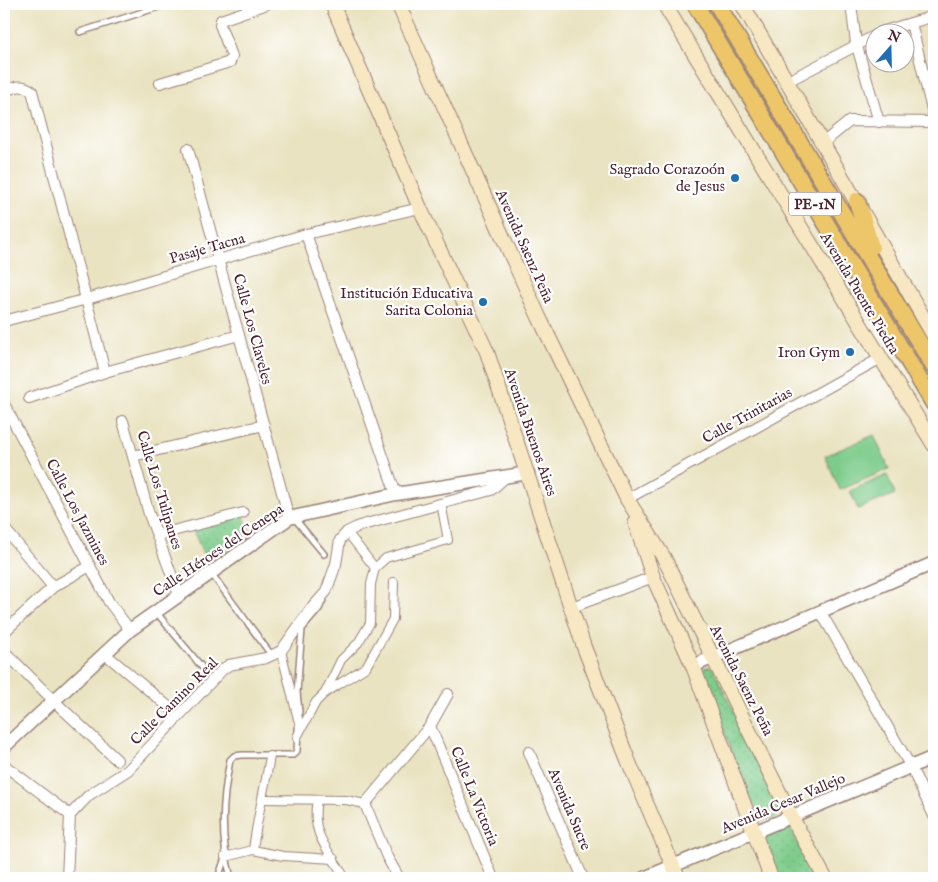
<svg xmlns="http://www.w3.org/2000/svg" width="938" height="882" font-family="'IM FELL English',serif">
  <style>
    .grass { fill: #7ecc8b; stroke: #64765b }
    .park { fill: url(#park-dots); stroke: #64765b }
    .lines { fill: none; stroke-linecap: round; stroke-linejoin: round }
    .service-casing { stroke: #9a8176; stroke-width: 8 }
    .pedestrian-casing { stroke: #9a8176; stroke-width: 10 }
    .minor-casing { stroke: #9a8176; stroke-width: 12 }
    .tertiary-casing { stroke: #9a8176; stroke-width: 15 }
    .secondary-casing { stroke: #9a8176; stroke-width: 16 }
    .trunk-casing { stroke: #9a8176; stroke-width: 19 }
    .service { stroke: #fff; stroke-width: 5 }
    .pedestrian { stroke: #fff; stroke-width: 8 }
    .minor { stroke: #fff; stroke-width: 10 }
    .tertiary { stroke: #fff; stroke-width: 12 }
    .secondary { stroke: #f7e8c3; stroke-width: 14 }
    .trunk { stroke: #ecc669; stroke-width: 16 }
    .poi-dot { fill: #1f6fb2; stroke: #fff; stroke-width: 2 }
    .labels { text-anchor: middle; stroke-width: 4.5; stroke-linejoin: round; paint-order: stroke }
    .shield { fill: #fff; stroke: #80626b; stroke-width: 1 }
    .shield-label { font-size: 14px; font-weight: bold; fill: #4a1f2b }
    .poi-label { font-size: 15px; fill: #4a1f2b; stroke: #fff; text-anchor: end }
    .street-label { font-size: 15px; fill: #4a1f2b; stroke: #fff }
  </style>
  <defs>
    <pattern id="park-dots" width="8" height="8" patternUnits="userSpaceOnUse" patternTransform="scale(1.25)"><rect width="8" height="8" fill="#7ecc8b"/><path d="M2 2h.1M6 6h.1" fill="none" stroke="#6eaf78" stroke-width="1.8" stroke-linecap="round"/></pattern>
  </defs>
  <rect width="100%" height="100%" fill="#fff"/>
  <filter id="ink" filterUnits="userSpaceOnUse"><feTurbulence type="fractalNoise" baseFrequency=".02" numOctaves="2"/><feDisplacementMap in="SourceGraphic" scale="10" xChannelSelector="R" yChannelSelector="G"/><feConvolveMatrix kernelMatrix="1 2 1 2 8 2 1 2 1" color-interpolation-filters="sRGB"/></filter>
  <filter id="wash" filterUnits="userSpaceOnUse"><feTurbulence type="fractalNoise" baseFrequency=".0096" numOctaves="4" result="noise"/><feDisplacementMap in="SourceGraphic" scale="20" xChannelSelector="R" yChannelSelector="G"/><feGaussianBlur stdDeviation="1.12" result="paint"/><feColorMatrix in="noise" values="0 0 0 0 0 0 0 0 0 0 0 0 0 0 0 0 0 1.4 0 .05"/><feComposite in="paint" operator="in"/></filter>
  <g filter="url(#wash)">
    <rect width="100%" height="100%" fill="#eae3c1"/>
    <g class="grass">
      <path d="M874,435L889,469L840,490L825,456Z"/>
      <path d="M887,475L895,494L858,509L850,491Z"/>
    </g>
    <g class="park">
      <path d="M243,513L250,533L207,562L191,526Z"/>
      <path d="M709,666L713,668L781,809L777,817L761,821L755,818L703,672L704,668Z"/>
      <path d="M788,823L815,878H774L758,834Z"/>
    </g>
  </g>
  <g filter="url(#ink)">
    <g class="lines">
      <defs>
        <g id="service">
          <path d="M80,32L168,4"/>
          <path d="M295,519L324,554"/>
          <path d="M211,573L272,656"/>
          <path d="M156,612L206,672"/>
          <path d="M218,878L225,858"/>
          <path d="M231,878C220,838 222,801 230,760L234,756L242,755H293L297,751L299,712L297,692L302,629L319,609L323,600"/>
        </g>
        <g id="pedestrian">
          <path d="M347,532L375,568"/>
          <path d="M281,651L298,719"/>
          <path d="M325,693L341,660L358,643L370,623L371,584L375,568L386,558L448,540L441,503"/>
          <path d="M297,737L316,702L325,693L366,667L393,619L394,582"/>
          <path d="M263,799L346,800L365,804"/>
          <path d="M317,800C310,835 329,850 345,878"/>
          <path d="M253,850C257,818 265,788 270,756"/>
          <path d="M225,857L253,850L283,856L334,859"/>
        </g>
        <g id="minor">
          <path d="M851,4L856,43L879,122"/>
          <path d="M911,23L934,118"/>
          <path d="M881,32L934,16"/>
          <path d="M788,81L876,35"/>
          <path d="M160,83L230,62L232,56L220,25L221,20L267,4"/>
          <path d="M4,91C15,87 22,83 32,91L105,372"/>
          <path d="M824,142L850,121L934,122"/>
          <path d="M188,149L289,518"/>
          <path d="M306,234L396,494"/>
          <path d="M4,321L87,299L306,234L420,208"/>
          <path d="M29,398L105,372L239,335"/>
          <path d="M4,404L109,602L130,630"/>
          <path d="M123,421L149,514L179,595"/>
          <path d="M133,456L264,425"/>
          <path d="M627,499L881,358"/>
          <path d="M4,528L53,587"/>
          <path d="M157,535L243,513"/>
          <path d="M572,607L653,577"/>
          <path d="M820,611L911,767L934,816"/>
          <path d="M4,632L53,587L90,566"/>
          <path d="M4,651L53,700L117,760"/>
          <path d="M104,653L170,708"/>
          <path d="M430,726L493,878"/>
          <path d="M529,752L583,878"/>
          <path d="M4,765L70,815"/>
          <path d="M67,878L70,815L89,795L128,770L223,669L229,665L266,658L281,651L310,610L326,592L336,564L340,540L347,532L359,526L491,490L507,476"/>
          <path d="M399,878L387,857L365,804L430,726L448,694"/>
        </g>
        <g id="tertiary">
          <path d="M693,666L934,563"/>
          <path d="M4,747L130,630L289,518L396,494L528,473"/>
          <path d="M644,878L934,757"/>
        </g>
        <g id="secondary">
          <path d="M332,4L420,208L487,352L584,647L628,760L678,878"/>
          <path d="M398,4L539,317L627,499L664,558L791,816L825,878"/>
          <path d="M664,4L934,445"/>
          <path d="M742,4L934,336"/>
          <path d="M635,522L653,577L693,666L771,878"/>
        </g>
        <g id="trunk">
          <path d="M695,4L934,404"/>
          <path d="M717,4L934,367"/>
          <path d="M857,201L871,247"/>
        </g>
      </defs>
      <use href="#service" class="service-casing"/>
      <use href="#pedestrian" class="pedestrian-casing"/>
      <use href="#minor" class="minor-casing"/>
      <use href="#tertiary" class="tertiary-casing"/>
      <use href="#secondary" class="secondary-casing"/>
      <use href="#trunk" class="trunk-casing"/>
      <use href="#service" class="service"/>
      <use href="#pedestrian" class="pedestrian"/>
      <use href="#minor" class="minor"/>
      <use href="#tertiary" class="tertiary"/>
      <use href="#secondary" class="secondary"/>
      <use href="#trunk" class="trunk"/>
    </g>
  </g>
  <g class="poi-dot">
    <circle cx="735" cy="178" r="5"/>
    <circle cx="483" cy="302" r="5"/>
    <circle cx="850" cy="352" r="5"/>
  </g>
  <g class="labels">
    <rect class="shield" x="789" y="192.5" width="52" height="23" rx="4"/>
    <g class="shield-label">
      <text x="815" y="209">PE-1N</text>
    </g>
    <g class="poi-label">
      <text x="725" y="174">Sagrado Corazoón<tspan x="725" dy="17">de Jesus</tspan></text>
      <text x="473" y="298">Institución Educativa<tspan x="473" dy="17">Sarita Colonia</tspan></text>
      <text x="840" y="357">Iron Gym</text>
    </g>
    <g class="street-label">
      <text transform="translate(525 246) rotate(66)" y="5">Avenida Saenz Peña</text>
      <text transform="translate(207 248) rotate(-16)" y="5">Pasaje Tacna</text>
      <text transform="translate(860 293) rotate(59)" y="5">Avenida Puente Piedra</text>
      <text transform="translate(253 329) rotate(75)" y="5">Calle Los Claveles</text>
      <text transform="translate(747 415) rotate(-29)" y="5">Calle Trinitarias</text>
      <text transform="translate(531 432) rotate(71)" y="5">Avenida Buenos Aires</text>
      <text transform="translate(160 490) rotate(73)" y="5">Calle Los Tulipanes</text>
      <text transform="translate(78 512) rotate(62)" y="5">Calle Los Jazmines</text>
      <text transform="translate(218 550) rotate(-34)" y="5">Calle Héroes del Cenepa</text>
      <text transform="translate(742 680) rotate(63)" y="5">Avenida Saenz Peña</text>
      <text transform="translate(174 701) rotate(-45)" y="5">Calle Camino Real</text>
      <text transform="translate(475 796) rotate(68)" y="5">Calle La Victoria</text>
      <text transform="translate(783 803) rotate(-23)" y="5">Avenida Cesar Vallejo</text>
      <text transform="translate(570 809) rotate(67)" y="5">Avenida Sucre</text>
    </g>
  </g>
  <rect width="938" height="882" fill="none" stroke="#fff" stroke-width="20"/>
  <g transform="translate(890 48) rotate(20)"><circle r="24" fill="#ffffff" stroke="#b7a5aa"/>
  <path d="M0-4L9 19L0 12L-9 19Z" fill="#1f6fb2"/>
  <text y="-8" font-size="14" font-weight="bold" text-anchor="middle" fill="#4a1f2b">N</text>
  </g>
</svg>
